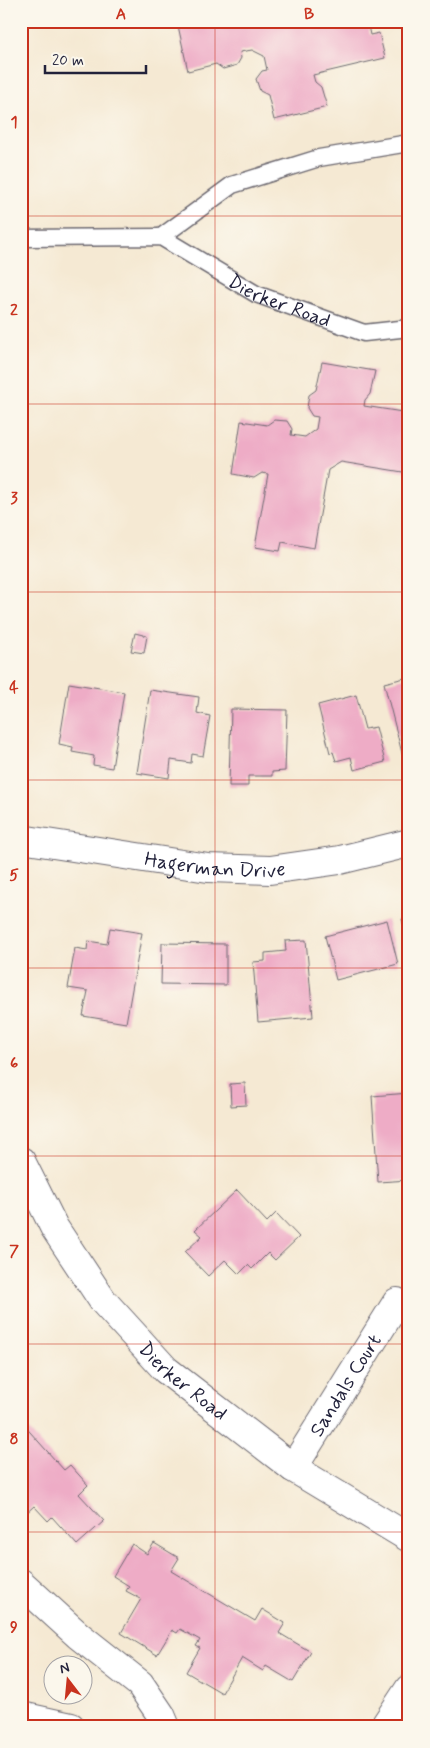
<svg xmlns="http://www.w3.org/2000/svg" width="430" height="1748" font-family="Mynerve,sans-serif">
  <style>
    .building { fill: #eeacc6 }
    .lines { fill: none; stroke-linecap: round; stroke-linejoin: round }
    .lane-casing { stroke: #6c6870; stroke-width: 19 }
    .street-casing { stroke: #6c6870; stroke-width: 30 }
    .lane { stroke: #fff; stroke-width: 16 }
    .street { stroke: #fff; stroke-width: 28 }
    .grid { fill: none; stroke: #c8321e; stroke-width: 1; stroke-opacity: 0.55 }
    .labels { text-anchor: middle; stroke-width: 4; stroke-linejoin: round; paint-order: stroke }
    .street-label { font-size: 20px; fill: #22223b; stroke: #fbf7ec }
    .neatline { fill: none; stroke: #c8321e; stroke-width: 2 }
    .grid-label { font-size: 16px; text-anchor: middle; font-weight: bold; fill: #c8321e }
  </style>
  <rect width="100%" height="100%" fill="#fbf7ec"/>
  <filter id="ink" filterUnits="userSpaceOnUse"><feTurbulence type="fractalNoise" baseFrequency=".02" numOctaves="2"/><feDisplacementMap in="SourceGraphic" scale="10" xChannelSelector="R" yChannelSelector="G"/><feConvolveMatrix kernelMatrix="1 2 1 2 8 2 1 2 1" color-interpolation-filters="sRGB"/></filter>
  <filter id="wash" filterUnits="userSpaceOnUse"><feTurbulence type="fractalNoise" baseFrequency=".0096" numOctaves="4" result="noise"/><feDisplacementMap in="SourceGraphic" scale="20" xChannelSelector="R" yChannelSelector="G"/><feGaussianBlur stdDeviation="1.12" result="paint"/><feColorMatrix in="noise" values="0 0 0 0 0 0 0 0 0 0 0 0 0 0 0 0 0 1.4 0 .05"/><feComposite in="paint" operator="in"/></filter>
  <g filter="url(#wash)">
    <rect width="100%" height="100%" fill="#f5e9d3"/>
    <g id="blocks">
      <g class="building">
        <path d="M177,21H367L370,35L379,33L385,58L313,75L315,82L321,87L327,107L274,120L268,95L260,91L256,79L262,71L267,70L264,56L252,50L240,52L241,58L237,65L223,69L216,64L188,71Z"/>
        <path d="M322,362L375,371L370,394L365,400L364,406L409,413V473L341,462L328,470L314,548L282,542L280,551L255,547L268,474L262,473L254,478L233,474L241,421L267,425L274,420L287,421L292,429L291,435L305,437L316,429L318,417L312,416L307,408L309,395L316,390Z"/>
        <path d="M135,633L147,636L144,653L131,651Z"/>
        <path d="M409,677V756L403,757L384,683Z"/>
        <path d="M69,683L124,692L112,768L93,765L94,756L72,752L73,747L59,744Z"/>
        <path d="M150,690L199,697L197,713L210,716L203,756L192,754L191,763L171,760L169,778L137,773Z"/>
        <path d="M356,695L365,729L376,727L385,762L354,770L351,757L336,761L333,752L330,753L318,705Z"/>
        <path d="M231,709L287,710L285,771L272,772V776H248V786H229Z"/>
        <path d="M409,917V943H408L402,919Z"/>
        <path d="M387,920L398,964L336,980L325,936Z"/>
        <path d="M110,928L142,933L126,1023L83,1016L88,991L68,988L75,948L87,950L88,941L107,944Z"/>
        <path d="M306,940L313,1017L258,1022L253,962L265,961V953L286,951L285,941Z"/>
        <path d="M162,943L226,944V985L161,984Z"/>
        <path d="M245,1083L246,1105L231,1106L230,1084Z"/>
        <path d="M409,1093V1180L378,1182L372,1096Z"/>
        <path d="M237,1190L267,1222L276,1213L299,1237L275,1260L268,1253L252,1269L248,1265L239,1274L225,1260L208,1276L185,1252L202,1236L195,1230Z"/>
        <path d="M21,1422L64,1470L70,1465L88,1485L79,1494L104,1521L77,1545L52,1517L48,1521L34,1506L21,1518Z"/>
        <path d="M154,1543L179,1558L171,1571L255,1621L262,1609L285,1623L279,1633L311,1652L293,1682L266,1666L263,1671L242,1658L222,1693L186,1672L200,1648L196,1646L200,1640L180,1629L177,1633L172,1630L157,1655L121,1633L141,1599L126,1591L129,1586L113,1576L132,1544L147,1554Z"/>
      </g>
    </g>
  </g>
  <g filter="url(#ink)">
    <use href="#blocks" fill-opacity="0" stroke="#6c6870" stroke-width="1"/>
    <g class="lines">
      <defs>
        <g id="lane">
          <path d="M161,237L232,185L319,158L409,143"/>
          <path id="s1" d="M21,238L161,237L256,294L364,333L409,328"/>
        </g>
        <g id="street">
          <path id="s2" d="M21,839L208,868L270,870L340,860L409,843"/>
          <path id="s3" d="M21,1161L54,1227L103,1301L166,1370L293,1468L409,1538"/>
          <path id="s4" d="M293,1468L397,1302"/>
          <path d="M21,1583L78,1635L140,1684L161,1715L166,1727"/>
          <path d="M21,1716L71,1727"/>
          <path d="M384,1727L409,1689"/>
        </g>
      </defs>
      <use href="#lane" class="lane-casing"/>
      <use href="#street" class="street-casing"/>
      <use href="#lane" class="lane"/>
      <use href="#street" class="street"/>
    </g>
  </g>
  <path class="grid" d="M215,21V1727M21,216H409M21,404H409M21,592H409M21,780H409M21,968H409M21,1156H409M21,1344H409M21,1532H409"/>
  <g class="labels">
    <g class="street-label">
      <text dy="7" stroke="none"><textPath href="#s1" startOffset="275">Dierker Road</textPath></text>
      <text dy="7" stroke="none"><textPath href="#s2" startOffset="196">Hagerman Drive</textPath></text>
      <text dy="7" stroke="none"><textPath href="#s3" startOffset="276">Dierker Road</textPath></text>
      <text dy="7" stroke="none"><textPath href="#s4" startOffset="98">Sandals Court</textPath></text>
    </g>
  </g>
  <rect width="430" height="1748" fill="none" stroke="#fbf7ec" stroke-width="55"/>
  <g transform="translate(68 1680) rotate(344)"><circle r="24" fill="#fbf7ec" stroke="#a4a2a5"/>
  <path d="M0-4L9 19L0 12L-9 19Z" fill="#c8321e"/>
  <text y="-8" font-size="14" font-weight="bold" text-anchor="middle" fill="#22223b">N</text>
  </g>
  <path d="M45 65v8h101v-8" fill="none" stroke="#22223b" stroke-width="2.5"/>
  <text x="52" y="65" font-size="15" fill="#22223b" stroke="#fbf7ec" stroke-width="4" paint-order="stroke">20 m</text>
  <rect x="28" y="28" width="374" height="1692" class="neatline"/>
  <g class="grid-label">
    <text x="121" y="19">A</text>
    <text x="309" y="19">B</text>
    <text x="14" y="127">1</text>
    <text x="14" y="315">2</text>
    <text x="14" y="503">3</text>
    <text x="14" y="692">4</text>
    <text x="14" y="880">5</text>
    <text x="14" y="1068">6</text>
    <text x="14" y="1256">7</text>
    <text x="14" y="1444">8</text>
    <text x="14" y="1632">9</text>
  </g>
</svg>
